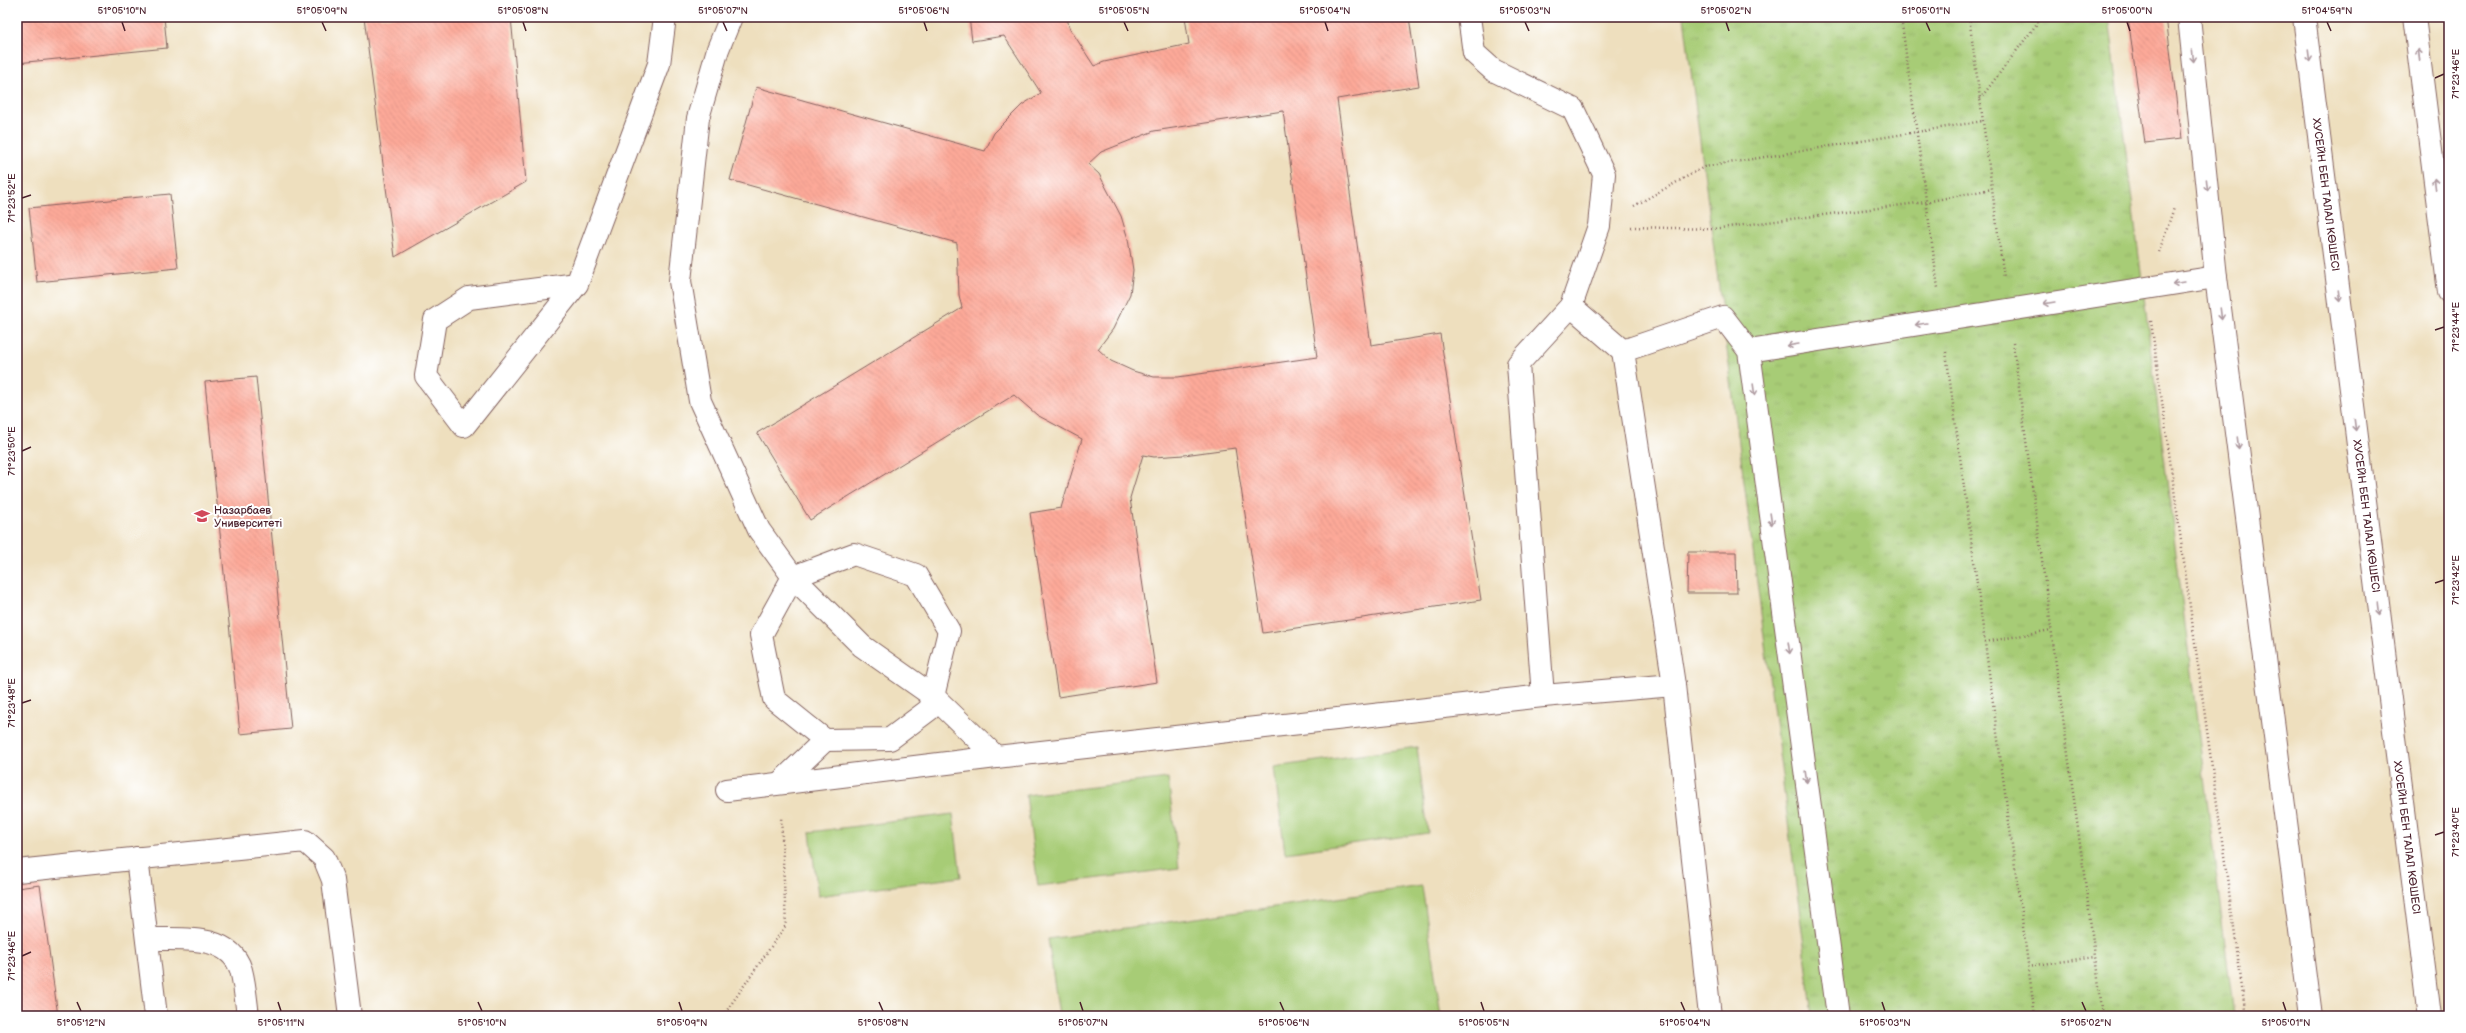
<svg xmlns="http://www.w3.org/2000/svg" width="2466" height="1033" font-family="'Balsamiq Sans',sans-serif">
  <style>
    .grass { fill: #a7cc76; stroke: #787650 }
    .park { fill: url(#park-tufts); stroke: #787650 }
    .building { fill: url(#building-back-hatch); fill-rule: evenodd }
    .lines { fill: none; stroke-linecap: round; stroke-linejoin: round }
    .service-casing { stroke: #83625e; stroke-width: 24 }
    .minor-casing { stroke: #83625e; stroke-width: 24 }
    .tertiary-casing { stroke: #83625e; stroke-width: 24 }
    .path { stroke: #83625e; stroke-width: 2.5; stroke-dasharray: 1 3; stroke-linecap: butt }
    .service { stroke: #fff; stroke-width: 22 }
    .minor { stroke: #fff; stroke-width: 22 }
    .tertiary { stroke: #fff; stroke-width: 22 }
    .oneway { stroke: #ae9aa0 }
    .ticks { fill: none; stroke: #4a1f2b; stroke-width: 1.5 }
    .labels { text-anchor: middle; stroke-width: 4; stroke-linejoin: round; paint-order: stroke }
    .street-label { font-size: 11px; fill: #4a1f2b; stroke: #fff }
    .poi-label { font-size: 11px; fill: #4a1f2b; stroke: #fff; text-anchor: start }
    .neatline { fill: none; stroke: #4a1f2b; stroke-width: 1.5 }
    .ticks-label { font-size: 10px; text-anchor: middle; fill: #4a1f2b }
  </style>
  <defs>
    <pattern id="park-tufts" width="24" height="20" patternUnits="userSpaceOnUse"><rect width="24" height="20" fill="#a7cc76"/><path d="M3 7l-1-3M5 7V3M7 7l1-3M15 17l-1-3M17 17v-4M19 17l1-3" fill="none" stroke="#91af66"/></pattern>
    <pattern id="building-back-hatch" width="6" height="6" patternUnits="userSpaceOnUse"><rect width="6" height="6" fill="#fda999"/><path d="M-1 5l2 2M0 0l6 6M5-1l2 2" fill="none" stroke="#da9184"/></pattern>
  </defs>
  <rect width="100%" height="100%" fill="#fff"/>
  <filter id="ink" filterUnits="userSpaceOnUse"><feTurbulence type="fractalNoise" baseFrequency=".025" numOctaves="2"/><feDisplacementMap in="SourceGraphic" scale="8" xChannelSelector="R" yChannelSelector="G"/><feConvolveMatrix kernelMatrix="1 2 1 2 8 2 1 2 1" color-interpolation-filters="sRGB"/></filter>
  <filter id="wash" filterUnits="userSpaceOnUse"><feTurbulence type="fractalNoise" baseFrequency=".012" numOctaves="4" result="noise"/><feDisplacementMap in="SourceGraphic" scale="16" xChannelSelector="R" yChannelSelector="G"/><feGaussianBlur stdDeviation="0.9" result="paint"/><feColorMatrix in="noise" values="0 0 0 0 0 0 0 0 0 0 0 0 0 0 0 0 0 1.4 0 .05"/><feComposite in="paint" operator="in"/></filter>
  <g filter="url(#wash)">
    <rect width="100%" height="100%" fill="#eedfbe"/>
    <g class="grass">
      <path d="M1417,747L1428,833L1285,853L1274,767Z"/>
      <path d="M1168,778L1179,868L1038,886L1026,795Z"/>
      <path d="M953,814L961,877L818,896L810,832Z"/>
      <path d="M1422,886L1441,1016H1059L1048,939Z"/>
    </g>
    <path class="park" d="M1684,17H2109L2234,1016H1813Z"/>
    <g id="blocks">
      <g class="building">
        <path d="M17,17H164L167,48L17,63Z"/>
        <path d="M364,17H511L526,182L395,257Z"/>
        <path d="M969,17H1067L1069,27L1094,66L1104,62L1189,44L1185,17H1409L1419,86L1337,99L1371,345L1440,334L1481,600L1263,633L1235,448L1184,455L1154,457L1143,455L1130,498L1157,682L1058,697L1030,513L1061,508L1082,439L1037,415L1014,395L810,520L757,433L962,308L959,295L957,243L730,180L756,87L985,151L994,133L1022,105L1041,93L1004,36L972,41ZM1283,111L1317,357L1178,377H1154L1133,371L1111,361L1098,349L1113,329L1130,294L1133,270L1128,239L1121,216L1099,174L1088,164L1101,152L1154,131Z"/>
        <path d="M2128,17H2166L2181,139L2145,143Z"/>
        <path d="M170,194L178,268L37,282L29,208Z"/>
        <path d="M256,377L291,729L240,734L205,382Z"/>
        <path d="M1688,552H1736L1737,593H1687Z"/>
        <path d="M40,885L58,1016H17V888Z"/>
      </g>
    </g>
  </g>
  <g filter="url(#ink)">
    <use href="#blocks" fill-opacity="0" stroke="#83625e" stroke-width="1"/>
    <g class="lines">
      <defs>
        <g id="service">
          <path d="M731,17L718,49L698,118L680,281L700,401L759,530L793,577L862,646L933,696L996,757L1543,696L1674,685"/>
          <path d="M1469,17L1474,53L1493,70L1573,109L1604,174L1599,226L1571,306L1623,351"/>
          <path d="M2189,17L2216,277L2311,1016"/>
          <path d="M577,284L469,298L435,320L426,376L464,426L577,284L659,64L665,17"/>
          <path d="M1749,351L2216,277"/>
          <path d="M854,554L916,575L949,631L930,709L890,739L825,740L774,699L761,635L793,577Z"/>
          <path d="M1543,696L1518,364L1571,306"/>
          <path d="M780,783L825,740"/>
          <path d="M727,790L996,757"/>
          <path d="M137,858L156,1016"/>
          <path d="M147,939C178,940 229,932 241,970C245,985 246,1001 248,1016"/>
          <path d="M1710,1016L1674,685L1623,351L1723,317L1749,351L1838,1016"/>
        </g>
        <path id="minor" d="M17,871L305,841L324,858L333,880L350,1016"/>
        <g id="tertiary">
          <path id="s1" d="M2304,17L2430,1016"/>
          <path d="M2414,17L2449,292"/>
        </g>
      </defs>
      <use href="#service" class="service-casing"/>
      <use href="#minor" class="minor-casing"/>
      <use href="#tertiary" class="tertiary-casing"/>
      <g class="path">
        <path d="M1901,17L1938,288"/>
        <path d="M1969,17L2004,278"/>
        <path d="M1980,99L2042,17"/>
        <path d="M1634,206L1704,167L1983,121"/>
        <path d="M1631,227L1712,229L1926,202L1992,189"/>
        <path d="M2159,252L2174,208"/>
        <path d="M2151,321L2246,1016"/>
        <path d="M2013,343L2103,1016"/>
        <path d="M1946,352L2035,1016"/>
        <path d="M1985,642L2051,630"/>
        <path d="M2028,966L2095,957"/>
        <path d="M723,1016L786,925L781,816"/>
      </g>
      <use href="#service" class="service"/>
      <use href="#minor" class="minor"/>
      <use href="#tertiary" class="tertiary"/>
    </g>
    <defs><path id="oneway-shaft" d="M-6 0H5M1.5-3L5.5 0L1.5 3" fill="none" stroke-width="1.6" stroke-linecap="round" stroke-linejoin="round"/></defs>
    <g class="oneway">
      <use href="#oneway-shaft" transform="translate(2419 55) rotate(-97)"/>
      <use href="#oneway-shaft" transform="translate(2193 56) rotate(84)"/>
      <use href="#oneway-shaft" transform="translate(2309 56) rotate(83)"/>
      <use href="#oneway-shaft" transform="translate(2435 184) rotate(-97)"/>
      <use href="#oneway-shaft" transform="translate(2207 185) rotate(84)"/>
      <use href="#oneway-shaft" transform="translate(2178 283) rotate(171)"/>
      <use href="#oneway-shaft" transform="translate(2339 296) rotate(83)"/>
      <use href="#oneway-shaft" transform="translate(2049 303) rotate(171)"/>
      <use href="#oneway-shaft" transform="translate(2221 314) rotate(83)"/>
      <use href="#oneway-shaft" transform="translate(1921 324) rotate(171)"/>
      <use href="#oneway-shaft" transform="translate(1793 345) rotate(171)"/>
      <use href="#oneway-shaft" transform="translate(1754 390) rotate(82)"/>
      <use href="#oneway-shaft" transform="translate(2355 425) rotate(83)"/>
      <use href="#oneway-shaft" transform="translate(2238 443) rotate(83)"/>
      <use href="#oneway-shaft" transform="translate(1771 519) rotate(82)"/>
      <use href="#oneway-shaft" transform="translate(2379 609) rotate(83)"/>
      <use href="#oneway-shaft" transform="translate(1789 648) rotate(82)"/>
      <use href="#oneway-shaft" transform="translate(1806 777) rotate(82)"/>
    </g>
  </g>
  <path class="ticks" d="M122,22L125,31M322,22L326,31M523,22L526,31M723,22L727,31M924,22L927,31M1124,22L1128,31M1325,22L1328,31M1525,22L1529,31M1726,22L1729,31M1926,22L1930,31M2127,22L2130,31M2327,22L2331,31M2435,78L2444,74M22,198L31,195M2435,330L2444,327M22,451L31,447M2435,583L2444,580M22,703L31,700M2435,835L2444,832M22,956L31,952M77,1002L81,1011M278,1002L281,1011M478,1002L482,1011M679,1002L682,1011M879,1002L883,1011M1080,1002L1083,1011M1280,1002L1284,1011M1481,1002L1484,1011M1681,1002L1685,1011M1882,1002L1885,1011M2082,1002L2086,1011M2283,1002L2286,1011"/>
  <defs>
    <symbol id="university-bare" viewBox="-9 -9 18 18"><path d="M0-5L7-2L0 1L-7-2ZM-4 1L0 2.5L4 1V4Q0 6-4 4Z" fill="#d1495b" stroke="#fff" stroke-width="2.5" paint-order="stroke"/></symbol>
  </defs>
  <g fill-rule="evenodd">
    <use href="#university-bare" x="191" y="505" width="22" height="22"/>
  </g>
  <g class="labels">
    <g class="street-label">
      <text dy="4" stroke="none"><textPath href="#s1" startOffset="179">ХУСЕЙН БЕН ТАЛАЛ КӨШЕСІ</textPath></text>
      <text dy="4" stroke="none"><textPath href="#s1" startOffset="503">ХУСЕЙН БЕН ТАЛАЛ КӨШЕСІ</textPath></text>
      <text dy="4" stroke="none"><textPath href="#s1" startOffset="827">ХУСЕЙН БЕН ТАЛАЛ КӨШЕСІ</textPath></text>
    </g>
    <g class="poi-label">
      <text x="214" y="514">Назарбаев<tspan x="214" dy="13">Университеті</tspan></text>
    </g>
  </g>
  <rect width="2466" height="1033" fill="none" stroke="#fff" stroke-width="44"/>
  <rect x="22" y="22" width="2422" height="989" class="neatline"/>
  <g class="ticks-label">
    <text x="122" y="14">51°05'10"N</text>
    <text x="322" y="14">51°05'09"N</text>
    <text x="523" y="14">51°05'08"N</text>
    <text x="723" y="14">51°05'07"N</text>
    <text x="924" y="14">51°05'06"N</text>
    <text x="1124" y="14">51°05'05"N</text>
    <text x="1325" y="14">51°05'04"N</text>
    <text x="1525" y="14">51°05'03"N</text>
    <text x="1726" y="14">51°05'02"N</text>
    <text x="1926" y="14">51°05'01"N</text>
    <text x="2127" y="14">51°05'00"N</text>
    <text x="2327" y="14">51°04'59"N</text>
    <text transform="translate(2455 74) rotate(-90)" y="4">71°23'46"E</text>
    <text transform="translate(11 198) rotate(-90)" y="4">71°23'52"E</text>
    <text transform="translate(2455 327) rotate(-90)" y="4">71°23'44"E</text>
    <text transform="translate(11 451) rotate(-90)" y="4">71°23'50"E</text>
    <text transform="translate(2455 580) rotate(-90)" y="4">71°23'42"E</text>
    <text transform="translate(11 703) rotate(-90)" y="4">71°23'48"E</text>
    <text transform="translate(2455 832) rotate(-90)" y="4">71°23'40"E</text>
    <text transform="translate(11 956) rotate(-90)" y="4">71°23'46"E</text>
    <text x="81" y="1026">51°05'12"N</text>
    <text x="281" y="1026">51°05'11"N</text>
    <text x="482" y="1026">51°05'10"N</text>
    <text x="682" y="1026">51°05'09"N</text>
    <text x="883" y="1026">51°05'08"N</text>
    <text x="1083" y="1026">51°05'07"N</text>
    <text x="1284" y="1026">51°05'06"N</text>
    <text x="1484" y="1026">51°05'05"N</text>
    <text x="1685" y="1026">51°05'04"N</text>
    <text x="1885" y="1026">51°05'03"N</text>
    <text x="2086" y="1026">51°05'02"N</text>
    <text x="2286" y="1026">51°05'01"N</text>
  </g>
</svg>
